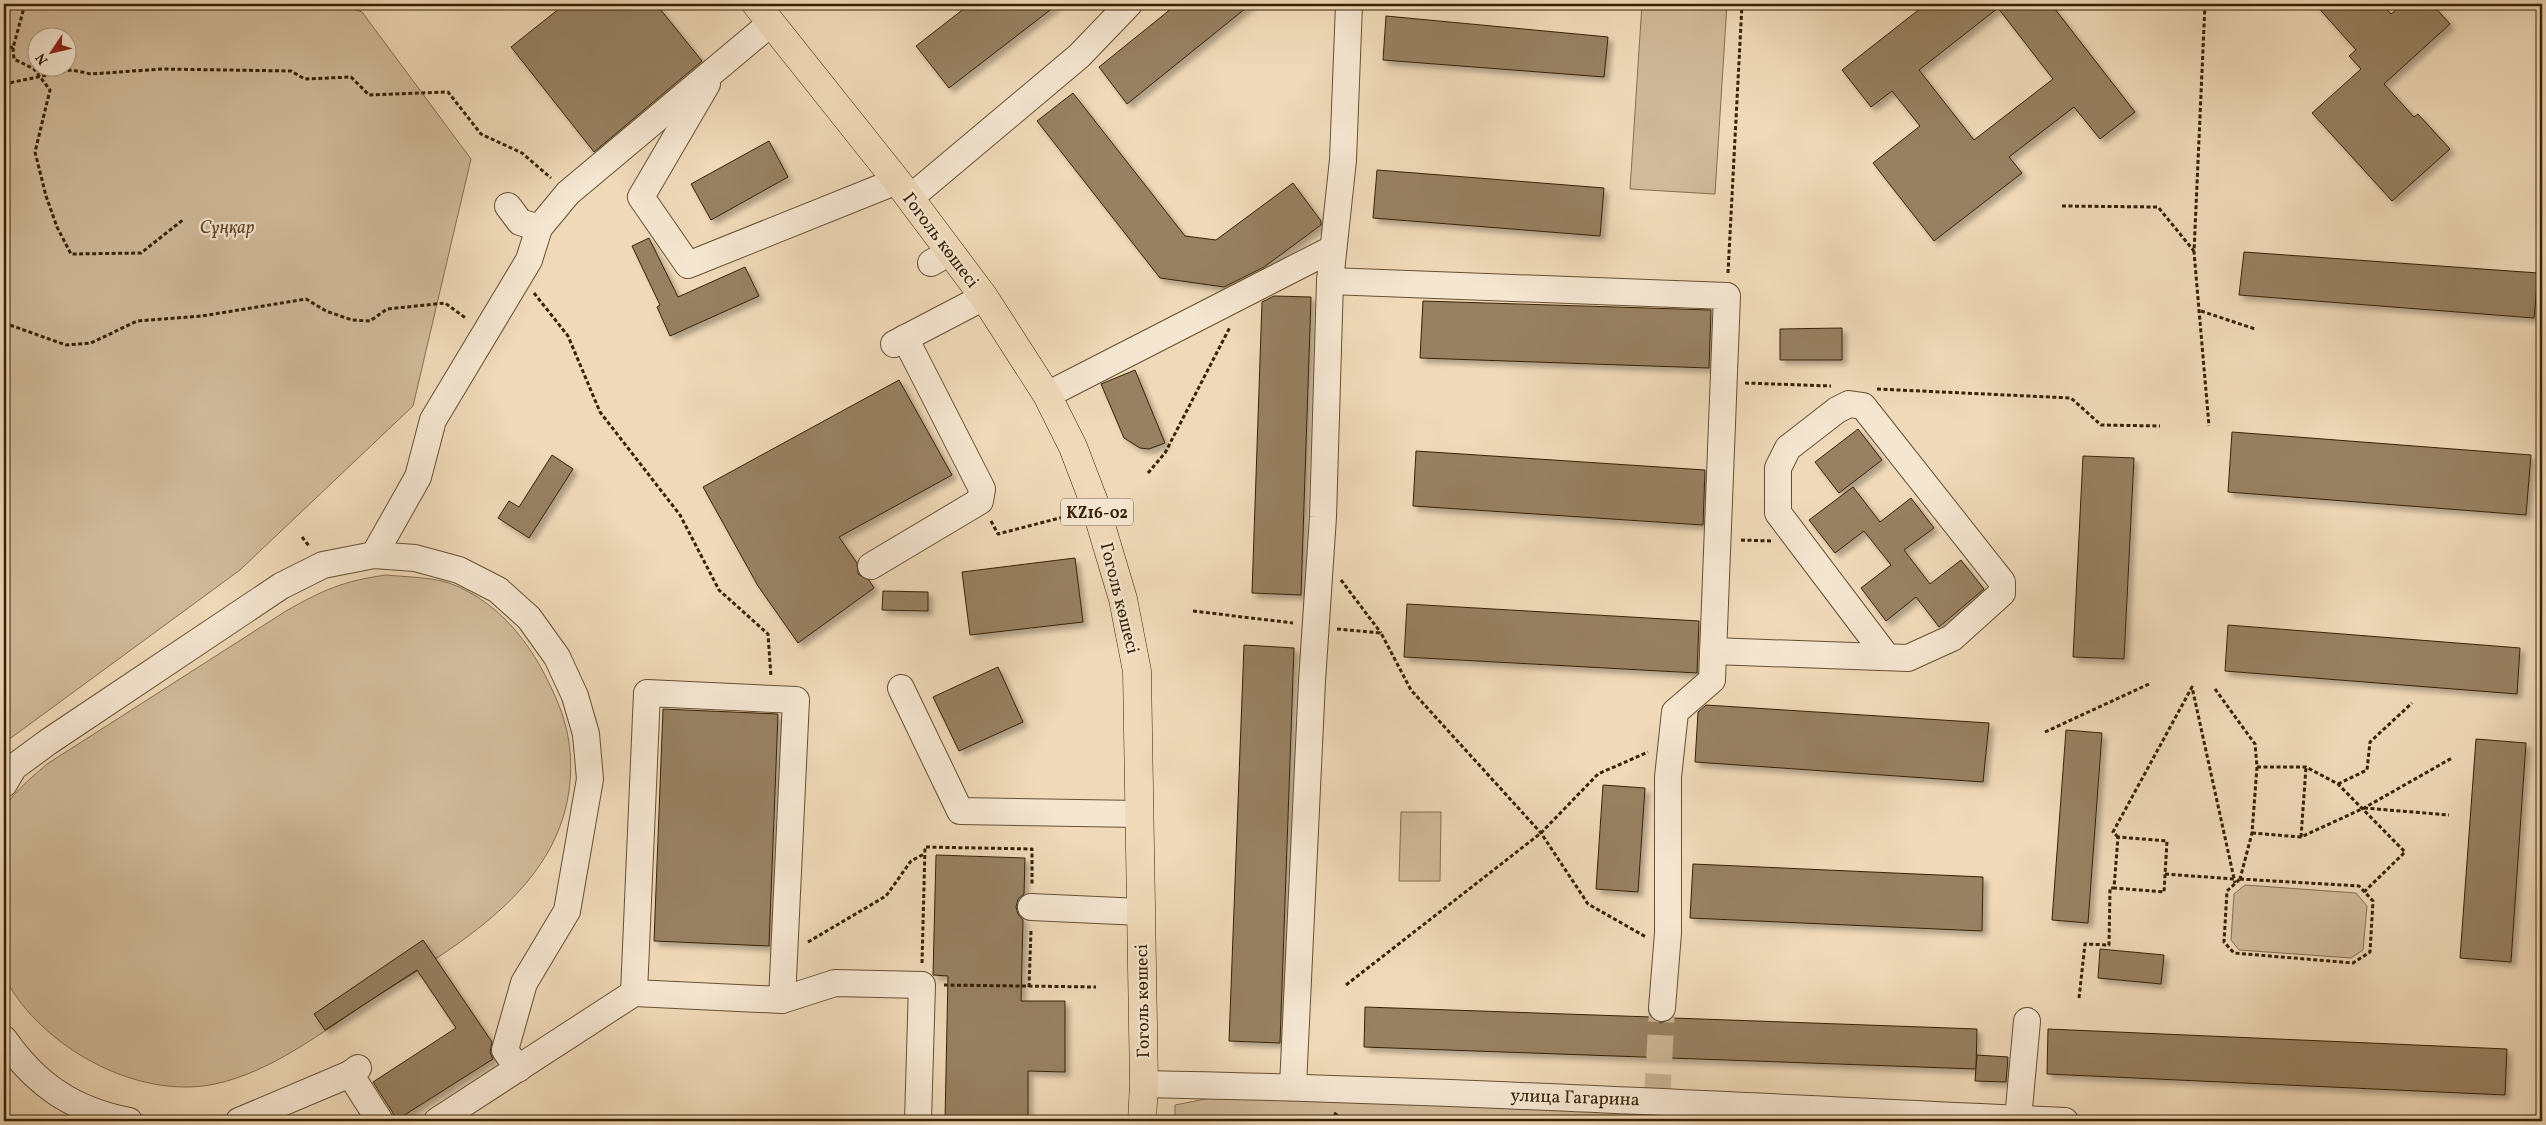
<svg xmlns="http://www.w3.org/2000/svg" width="2546" height="1125" font-family="Vollkorn,serif">
  <style>
    .green { fill: #d0ba9a; stroke: #846e50; fill-rule: evenodd }
    .building { fill: #978162; stroke: #372205; fill-rule: evenodd; filter: url(#shadow) }
    .lines { fill: none; stroke-linecap: round; stroke-linejoin: round }
    .minor-tunnel { stroke: #cab494; stroke-width: 26; stroke-dasharray: 26 13; stroke-linecap: butt }
    .minor-casing { stroke: #655032; stroke-width: 28 }
    .major-casing { stroke: #372205; stroke-width: 29 }
    .path { stroke: #372205; stroke-width: 3; stroke-dasharray: 4 2.5; stroke-linecap: butt }
    .minor { stroke: #f5e6d1; stroke-width: 26 }
    .major { stroke: #efd9b8; stroke-width: 28 }
    .labels { text-anchor: middle; stroke-width: 4.5; stroke-linejoin: round; paint-order: stroke }
    .shield { fill: #f5e6d1; stroke: #705d42; stroke-width: 1 }
    .shield-label { font-size: 16px; font-weight: bold; fill: #372205 }
    .park-label { font-size: 18px; font-style: italic; fill: #5d482a; stroke: #f5e6d1 }
    .street-label { font-size: 18px; fill: #372205; stroke: #f5e6d1 }
  </style>
  <defs>
    <filter id="shadow"><feDropShadow dx="4.5" dy="4.5" stdDeviation="2.5" flood-color="#0004"/></filter>
  </defs>
  <rect width="100%" height="100%" fill="#efd9b8"/>
  <filter id="stains"><feTurbulence type="fractalNoise" baseFrequency=".004" numOctaves="4"/><feColorMatrix values="0 0 0 0 .2 0 0 0 0 .09 0 0 0 0 .02 0 0 0 .5 -.17"/></filter>
  <radialGradient id="worn" r=".72"><stop offset=".6" stop-color="#630" stop-opacity="0"/><stop offset="1" stop-color="#630" stop-opacity=".3"/></radialGradient>
  <g class="green">
    <path d="M4,4H338L362,12L471,159L413,406L240,570L4,743ZM38,38H68V68H38Z"/>
    <path d="M1642,4H1727L1715,194L1630,189Z"/>
    <path d="M386,575C406,577 430,577 449,583C504,603 537,652 558,703C570,732 573,761 569,791C554,896 448,950 368,1002C321,1033 271,1072 215,1084C144,1099 60,1056 18,999C14,993 8,985 5,977C0,961 4,937 4,920C4,892 4,864 4,836C4,829 2,818 4,811C8,796 36,774 47,764L286,611C323,590 343,581 386,575Z"/>
    <path d="M1401,812H1441L1440,881H1399Z"/>
    <path d="M2245,885L2356,893L2367,906L2363,950L2351,958L2239,950L2231,940L2234,894Z"/>
    <path d="M1230,1094L1830,1121H1175V1105Z"/>
  </g>
  <g class="building">
    <path d="M565,4H656L702,61L594,152L511,47Z"/>
    <path d="M970,4H1058L949,88L916,46Z"/>
    <path d="M1177,4H1251L1127,104L1099,67Z"/>
    <path d="M1926,4H2051L2135,112L2100,139L2074,107L2009,157L2022,173L1934,241L1873,163L1920,126L1892,91L1871,107L1842,70ZM1998,8L2053,79L1974,140L1919,70Z"/>
    <path d="M2315,4H2382L2391,14L2403,4H2432L2450,24L2384,84L2414,117L2418,114L2450,149L2392,201L2312,113L2361,69L2349,56L2356,50Z"/>
    <path d="M1386,16L1608,37L1604,77L1383,60Z"/>
    <path d="M1073,93L1185,236L1216,240L1293,183L1321,221V225L1264,267L1224,287L1160,278L1037,121Z"/>
    <path d="M769,141L788,177L711,220L691,184Z"/>
    <path d="M1377,170L1604,188L1600,236L1373,218Z"/>
    <path d="M649,238L678,297L745,267L759,296L670,336L657,307L660,305L632,246Z"/>
    <path d="M2244,252L2538,273L2534,318L2239,295Z"/>
    <path d="M1274,296L1311,297L1301,595L1252,593L1262,302Z"/>
    <path d="M1423,301L1711,310L1709,368L1420,358Z"/>
    <path d="M1842,328V360H1780V329Z"/>
    <path d="M1135,370L1165,443L1149,449L1140,448L1124,438L1101,384Z"/>
    <path d="M899,380L952,475L839,537L857,563L858,574L869,580L874,588L798,643L758,586L703,487Z"/>
    <path d="M1858,429L1882,460L1839,493L1815,462Z"/>
    <path d="M2232,432L2531,455L2526,515L2228,492Z"/>
    <path d="M1416,451L1705,470L1703,525L1413,506Z"/>
    <path d="M552,455L573,469L529,538L498,518L509,501L519,507Z"/>
    <path d="M2083,456L2134,458L2124,659L2073,657Z"/>
    <path d="M1853,487L1880,522L1911,498L1934,528L1904,550L1930,584L1961,560L1984,589L1939,627L1916,597L1886,621L1861,588L1891,565L1864,531L1835,553L1809,520Z"/>
    <path d="M1075,558L1083,622L970,635L962,572Z"/>
    <path d="M883,591L928,592V611L882,610Z"/>
    <path d="M1407,604L1699,621L1697,673L1404,657Z"/>
    <path d="M2228,625L2520,648L2517,694L2225,671Z"/>
    <path d="M1244,645L1294,648L1280,1043L1229,1041Z"/>
    <path d="M998,667L1023,722L959,751L933,697Z"/>
    <path d="M1706,705L1989,723L1983,782L1695,762L1698,712Z"/>
    <path d="M663,709L778,714L769,946L654,941Z"/>
    <path d="M2066,730L2102,733L2088,923L2052,920Z"/>
    <path d="M2476,739L2526,743L2511,962L2460,958Z"/>
    <path d="M1603,785L1645,788L1638,892L1596,889Z"/>
    <path d="M936,855L1025,858L1024,894L1018,899L1016,907L1018,914L1023,920L1021,1001H1065V1072L1028,1071V1121H945L948,976L933,975Z"/>
    <path d="M1693,864L1983,877L1982,931L1690,918Z"/>
    <path d="M423,940L492,1042L490,1052L493,1059L395,1121L393,1113L373,1082L456,1028L417,970L325,1030L314,1014Z"/>
    <path d="M2100,949L2164,955L2161,984L2098,978Z"/>
    <path d="M1365,1007L1651,1017L1661,1023L1673,1018L1977,1029L1976,1069L1364,1047Z"/>
    <path d="M2048,1029L2507,1049L2505,1095L2047,1074Z"/>
    <path d="M1977,1055L2008,1057L2006,1082L1975,1081Z"/>
  </g>
  <g class="lines">
    <path class="minor-tunnel" d="M1657,1100L1662,1008"/>
    <defs>
      <g id="minor">
        <path d="M707,84L641,197L688,265L897,181"/>
        <path d="M910,198L1079,56L1129,4"/>
        <path d="M508,206L520,222L539,228"/>
        <path d="M931,263L950,252"/>
        <path d="M1330,281L1727,296L1712,680L1675,712L1668,777V933L1662,1008"/>
        <path d="M894,344L984,297"/>
        <path d="M1047,395L1332,249"/>
        <path d="M374,555L418,477L433,420L529,260L539,228L568,193L771,23"/>
        <path d="M871,566L980,501L982,489L905,338"/>
        <path d="M1713,651L1908,658L1952,638L2002,593V582L1863,406L1849,404L1837,410L1788,448L1778,468V513L1887,657"/>
        <path d="M901,688L960,811L1139,814"/>
        <path d="M4,784L14,767L48,742L281,586L323,565L374,555L415,558L459,570L498,590L529,618L557,657L575,696L586,734L590,779L567,911L524,983L505,1050L518,1069"/>
        <path d="M1031,907L1141,912"/>
        <path d="M782,1000L835,983L922,985L918,1121"/>
        <path d="M4,1039C36,1085 73,1110 129,1121"/>
        <path d="M358,1068L350,1074L380,1121"/>
        <path d="M1144,1084C1451,1090 1758,1107 2065,1121"/>
        <path d="M1293,1086L1312,681L1323,517L1330,281L1343,160L1349,4"/>
        <path d="M2018,1119L2027,1021"/>
        <path d="M239,1121L350,1074"/>
        <path d="M437,1121L634,993L782,1000L796,700L647,693L634,993"/>
      </g>
      <path id="major" d="M756,4L897,181L984,297L1047,395L1073,447L1094,502L1123,599L1137,671L1144,1084L1142,1121"/>
    </defs>
    <use href="#minor" class="minor-casing"/>
    <use href="#major" class="major-casing"/>
    <g class="path">
      <path d="M25,4L13,48L14,59L34,69L50,90L35,152L46,196L57,227L71,254L141,253L184,219"/>
      <path d="M2205,4L2194,252L2209,426"/>
      <path d="M4,44L13,48"/>
      <path d="M4,84L72,70L91,74L162,69L291,71L305,79L351,77L369,95L448,92L481,134L522,153L551,178"/>
      <path d="M2062,206L2158,207L2194,251"/>
      <path d="M1728,273L1742,4"/>
      <path d="M534,293L568,336L600,412L680,515L719,590L768,634L771,677"/>
      <path d="M2201,311L2255,329"/>
      <path d="M4,323L66,345L91,343L137,321L202,316L306,299L326,311L352,320L370,321L387,309L445,303L467,319"/>
      <path d="M1745,383L1831,386"/>
      <path d="M1877,389L2071,398L2101,425L2160,426"/>
      <path d="M1148,473L1165,453L1230,327"/>
      <path d="M991,521L998,534L1075,514"/>
      <path d="M302,537L309,546"/>
      <path d="M1741,540L1772,541"/>
      <path d="M1341,580L1381,633"/>
      <path d="M1193,611L1293,623"/>
      <path d="M1337,629L1381,633L1411,690L1541,833L1588,904L1646,937"/>
      <path d="M2215,689L2255,744L2257,767L2252,833L2240,879"/>
      <path d="M2045,732L2149,684"/>
      <path d="M2257,767H2306L2338,784L2405,852L2364,892"/>
      <path d="M2338,784L2367,770L2370,742L2412,703"/>
      <path d="M2364,808L2449,815"/>
      <path d="M2252,833L2301,837L2364,808L2452,758"/>
      <path d="M2118,837L2113,832L2192,687L2235,883"/>
      <path d="M2301,837L2306,767"/>
      <path d="M2165,874L2234,879"/>
      <path d="M2240,879L2359,886L2373,901L2370,952L2353,963L2234,953L2224,942L2227,891Z"/>
      <path d="M808,942L886,896L911,861L924,854"/>
      <path d="M922,963L925,847L1032,849V886"/>
      <path d="M944,985L1096,987"/>
      <path d="M1346,985L1541,833L1598,774L1648,752"/>
      <path d="M1029,987L1031,930"/>
      <path d="M2079,998L2085,944L2109,945L2110,888H2114L2118,837L2167,841L2164,892L2114,888"/>
      <path d="M1334,1113L1346,1121"/>
    </g>
    <use href="#minor" class="minor"/>
    <use href="#major" class="major"/>
  </g>
  <g class="labels">
    <rect class="shield" x="1061" y="498.5" width="72" height="27" rx="4"/>
    <g class="shield-label">
      <text x="1097" y="518">KZ16-02</text>
    </g>
    <g class="park-label">
      <text x="227" y="233">Сұңқар</text>
    </g>
    <g class="street-label">
      <text transform="translate(941 240) rotate(53)" y="6">Гоголь көшесі</text>
      <text transform="translate(1120 598) rotate(76)" y="6">Гоголь көшесі</text>
      <text transform="translate(1142 1001) rotate(-91)" y="6">Гоголь көшесі</text>
      <text transform="translate(1575 1097) rotate(2)" y="6">улица Гагарина</text>
    </g>
  </g>
  <rect width="2546" height="1125" fill="none" stroke="#efd9b8" stroke-width="20"/>
  <rect x="5" y="5" width="2536" height="1115" fill="none" stroke="#372205" stroke-width="2.5"/>
  <rect x="10" y="10" width="2526" height="1105" fill="none" stroke="#372205"/>
  <g transform="translate(52 52) rotate(235)"><circle r="24" fill="#f5e6d1" stroke="#a9987f"/>
  <path d="M0-4L9 19L0 12L-9 19Z" fill="#8f2418"/>
  <text y="-8" font-size="14" font-weight="bold" text-anchor="middle" fill="#372205">N</text>
  </g>
  <rect width="100%" height="100%" filter="url(#stains)"/>
  <rect width="100%" height="100%" fill="url(#worn)"/>
</svg>
